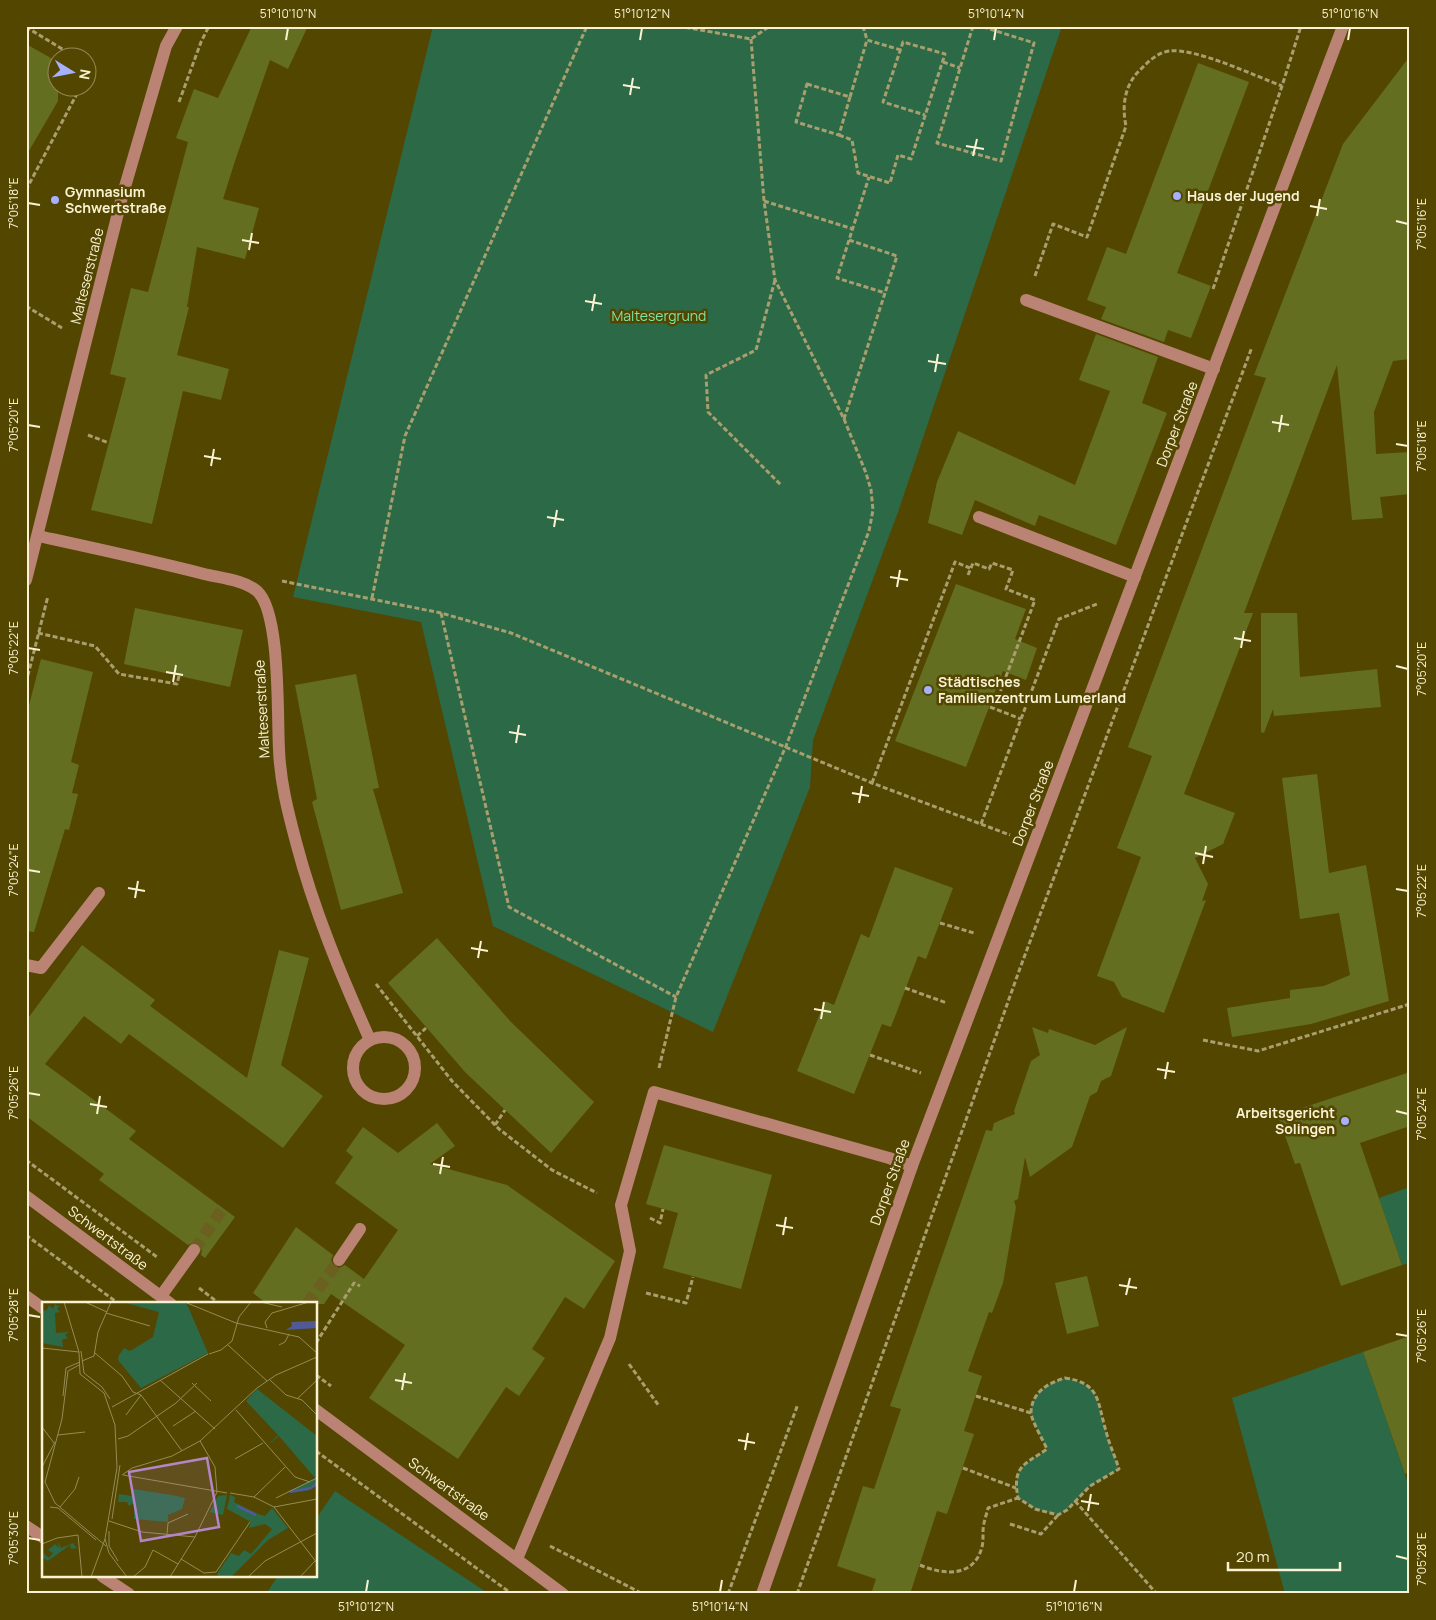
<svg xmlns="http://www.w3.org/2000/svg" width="1436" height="1620" font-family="Manrope,sans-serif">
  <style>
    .green { fill: #2c6947 }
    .building { fill: #646e21 }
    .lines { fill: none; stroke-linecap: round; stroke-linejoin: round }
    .minor-tunnel { stroke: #6c6020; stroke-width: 12; stroke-dasharray: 12 6; stroke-linecap: butt }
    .path { stroke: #a99f6e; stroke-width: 3; stroke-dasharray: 5 2.5; stroke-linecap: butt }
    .minor { stroke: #ba8373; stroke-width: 12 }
    .ticks { fill: none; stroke: #f9f2d3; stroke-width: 2 }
    .poi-dot { fill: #a5b1fc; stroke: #534601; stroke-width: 2 }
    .labels { text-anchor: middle; stroke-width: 5; stroke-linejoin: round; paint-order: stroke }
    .poi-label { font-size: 14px; font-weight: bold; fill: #f9f2d3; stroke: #534601; text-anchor: start }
    .street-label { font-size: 14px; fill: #f9f2d3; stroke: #534601 }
    .park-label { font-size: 14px; fill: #7ce4a7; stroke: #534601 }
    .inset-river { fill: none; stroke: #515997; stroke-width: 2.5 }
    .inset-road { fill: none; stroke: #958b55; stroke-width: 1 }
    .view { fill: #b485c8; fill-opacity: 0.15; stroke: #b485c8; stroke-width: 2.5 }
    .inset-edge { fill: none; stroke: #f9f2d3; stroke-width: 2.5 }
    .neatline { fill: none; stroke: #f9f2d3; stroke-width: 2 }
    .ticks-label { font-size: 12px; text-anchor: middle; fill: #f9f2d3 }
  </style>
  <rect width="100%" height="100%" fill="#534601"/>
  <g class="green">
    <path d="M433,26H1062L898,512L813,740L810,787L713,1032L493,926L421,622L293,597Z"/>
    <path d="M1407,1188L1410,1197V1263L1402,1265L1379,1198Z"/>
    <path d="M1363,1352L1410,1489V1594H1285L1232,1398Z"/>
    <path d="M1065,1378C1101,1383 1097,1402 1106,1431C1109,1444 1115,1456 1119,1469L1090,1486L1067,1510L1058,1515L1035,1509L1018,1498C1012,1466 1024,1466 1047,1449C1043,1440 1031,1420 1031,1412C1032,1392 1048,1383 1065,1378Z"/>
    <path d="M335,1491L489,1594H266L278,1576H316V1519Z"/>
  </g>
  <g class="building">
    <path d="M252,26H308L288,69L270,60L236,158L223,199L259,208L245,259L197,247L187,307H189L177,355L229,369L221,400L183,391L152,524L91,510L126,378L110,374L131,288L148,292L188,142L176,138L194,89L218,98Z"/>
    <path d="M26,44L58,62V101L26,156Z"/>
    <path d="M1410,56V359L1393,361L1374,412L1376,454L1410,452V494L1380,497L1383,518L1352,520L1337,365L1244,613H1253L1184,794L1235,813L1223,844L1195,858L1208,884L1202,901L1206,900L1164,1013L1122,997L1114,982L1097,976L1141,857L1117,848L1152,756L1128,747L1266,378L1254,375L1343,144Z"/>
    <path d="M1198,63L1249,82L1177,273L1211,286L1191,338L1168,330L1164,342L1101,319L1106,307L1087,300L1107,247L1126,254Z"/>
    <path d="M1096,334L1158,357L1142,403L1167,413L1116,545L1039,515L1035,526L975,500L962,535L928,523L937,482L958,431L1075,485L1110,391L1079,380Z"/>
    <path d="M956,584L1026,609L1015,639L1037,648L1026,680L1003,671L966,767L895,741Z"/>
    <path d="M135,608L243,630L230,687L124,664Z"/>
    <path d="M1261,613H1297L1300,677L1377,669L1381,707L1274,716L1273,709L1264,733L1261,732Z"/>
    <path d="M41,659L93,672L71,762L79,765L72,793L78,794L69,830L65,829L34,932L26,931V717Z"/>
    <path d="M356,674L379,788L373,789L403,893L341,910L312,802L317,799L295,685Z"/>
    <path d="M1317,774L1329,873L1366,865L1389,1001L1311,1024L1232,1037L1227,1008L1290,998V990L1324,986L1350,975L1339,913L1300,919L1282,778Z"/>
    <path d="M895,867L953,888L926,959L918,956L891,1027L882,1024L854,1094L797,1071L825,1001L834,1005L861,934L869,938Z"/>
    <path d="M437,938L511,1022L594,1102L551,1153L465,1072L388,983Z"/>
    <path d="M82,945L155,1000L150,1006L247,1078L279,950L309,958L281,1065L323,1096L283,1148L129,1034L121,1044L84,1016L45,1064L136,1131L129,1139L235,1217L205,1258L201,1255L202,1250L199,1244L194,1242L188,1245L99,1180L104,1174L26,1116V1021Z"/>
    <path d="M1032,1027L1048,1033L1049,1029L1095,1045L1127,1027L1111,1076L1101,1081L1097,1092L1090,1096L1072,1147L1030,1177L1025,1157L1018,1199L1014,1201L1016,1207L1003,1283L992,1313L989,1312L968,1371L982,1376L964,1431L974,1434L947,1514L937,1511L910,1594H871L876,1579L837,1566L863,1486L874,1489L901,1409L890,1406L986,1130L992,1131L994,1123L1015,1114L1014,1111L1031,1061L1040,1055Z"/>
    <path d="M1410,1072V1126L1360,1143L1402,1265L1341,1286L1300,1163L1295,1164L1278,1116Z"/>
    <path d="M437,1123L455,1146L430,1164L507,1185L615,1261L584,1309L565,1297L532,1349L545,1358L519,1396L506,1387L458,1459L369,1398L405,1345L331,1294L324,1304H267L253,1293L296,1227L333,1255L331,1260L334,1266L339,1268L345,1265L364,1279L398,1230L335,1183L353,1157L346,1151L363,1127L398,1153Z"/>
    <path d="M664,1145L772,1175L741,1289L663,1268L678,1213L646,1204Z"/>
    <path d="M1087,1276L1099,1326L1067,1334L1055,1283Z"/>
    <path d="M1410,1336V1473L1405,1474L1363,1352Z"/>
  </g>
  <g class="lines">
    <g class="minor-tunnel">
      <path d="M194,1250L223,1208"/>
      <path d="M307,1304L339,1260"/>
    </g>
    <g class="path">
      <path d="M678,26L751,39L770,26"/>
      <path d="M863,26L867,40L901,50"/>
      <path d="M973,26L937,143L1001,161L1034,43L980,26"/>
      <path d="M26,27L77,58"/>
      <path d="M943,62L960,68"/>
      <path d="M88,64L91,66L88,74"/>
      <path d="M807,84L850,97L839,135L796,122Z"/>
      <path d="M850,97L867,40"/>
      <path d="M179,102L201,42L209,26"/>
      <path d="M839,135L852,140L858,173L890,183L898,155L911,159L945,54L903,42L883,102L925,115"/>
      <path d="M26,190L80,88"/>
      <path d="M764,201L853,229"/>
      <path d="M849,240L897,256L885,293"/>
      <path d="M1035,276L1053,224L1087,237L1126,126C1122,107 1124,87 1138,72C1147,63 1156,53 1169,51C1197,48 1255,76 1282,86"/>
      <path d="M775,280L756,350L706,375L708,412L781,485"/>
      <path d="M1213,289L1282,86L1301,26"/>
      <path d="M26,306L62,328"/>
      <path d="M844,419L885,293L837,278L869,177"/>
      <path d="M88,435L109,443"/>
      <path d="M968,575L973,563L989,569L992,563L1013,570L1006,589L1035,600L994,708"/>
      <path d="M282,581L441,613L511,633L872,783L1010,835"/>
      <path d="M372,598L405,436L587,26"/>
      <path d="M441,613L509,907L676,997"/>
      <path d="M38,633L95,646L119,674L177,684L179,676"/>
      <path d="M26,683L48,596"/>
      <path d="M990,707L1021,719"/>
      <path d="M872,783L955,562L970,568"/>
      <path d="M981,824L1059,619L1097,604"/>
      <path d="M940,923L974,933"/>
      <path d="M376,984L452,1081L499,1129L552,1170L597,1193"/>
      <path d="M905,988L947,1003"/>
      <path d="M417,1036L426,1028"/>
      <path d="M1203,1040L1258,1051L1410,1004"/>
      <path d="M870,1055L921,1073"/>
      <path d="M659,1068L676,997L786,746L869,531L873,510L871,490L866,473L844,419L775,280L764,201L751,39"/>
      <path d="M495,1125L505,1110"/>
      <path d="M26,1160L157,1257"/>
      <path d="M650,1218L660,1223L663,1209"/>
      <path d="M26,1235L119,1304"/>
      <path d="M199,1288L220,1304"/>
      <path d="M646,1293L686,1303L693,1277"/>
      <path d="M316,1343L354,1283L360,1286"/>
      <path d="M629,1364L659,1406"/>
      <path d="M316,1375L331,1386"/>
      <path d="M1065,1378C1101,1383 1097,1402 1106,1431C1109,1444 1115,1456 1119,1469L1090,1486L1067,1510L1058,1515L1035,1509L1018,1498C1012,1466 1024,1465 1047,1449C1043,1440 1031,1420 1031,1412C1032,1392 1048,1383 1065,1378Z"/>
      <path d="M976,1396L1031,1413"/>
      <path d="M316,1451L512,1594"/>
      <path d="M963,1468L1016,1488"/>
      <path d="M1075,1501L1157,1594"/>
      <path d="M1010,1524L1041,1534L1058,1515"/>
      <path d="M550,1546L643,1594"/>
      <path d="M920,1565C943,1575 974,1578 982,1547C984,1539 982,1531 984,1523C985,1518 987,1513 988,1508L1018,1498"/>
      <path d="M728,1594L798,1404"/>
      <path d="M797,1594L1019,971L1252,347"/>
    </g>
    <g class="minor">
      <path d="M1026,300L1214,369"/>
      <path d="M979,517L1135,577"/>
      <path d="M38,536C93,548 149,560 204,574C220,578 244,580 257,591C281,612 277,717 279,749C280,781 288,812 296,842C314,911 341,975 370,1040"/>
      <path d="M26,580L122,197L166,46L177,26"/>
      <path d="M26,965L41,968L99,893"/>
      <circle cx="384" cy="1068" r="31"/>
      <path d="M26,1196L171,1304"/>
      <path d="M339,1260L360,1229"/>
      <path d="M26,1296L44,1309"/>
      <path d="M161,1296L194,1250"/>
      <path d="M316,1410L563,1594"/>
      <path d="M26,1526L44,1538"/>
      <path d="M517,1559L610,1338L630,1251L621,1205L654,1092L889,1158L912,1166"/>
      <path d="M102,1576L129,1594"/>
      <path d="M762,1594L912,1166L1343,26"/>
    </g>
  </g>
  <path class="ticks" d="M286,40L288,28M640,40L642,28M994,40L996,28M1348,40L1350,28M623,85L640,88M630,95L633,78M966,146L984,149M973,156L977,139M28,203L40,205M1310,206L1327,209M1317,216L1320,199M1396,221L1408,224M242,240L259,243M249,250L252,233M585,301L602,304M592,311L595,294M928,361L946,364M935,372L938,354M1272,422L1289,425M28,425L40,427M1279,432L1282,415M1396,444L1408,446M204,456L221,459M211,466L214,449M547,517L564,520M554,527L557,510M890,577L908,580M897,587L900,570M1234,638L1251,641M28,648L40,650M1241,648L1244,631M1396,666L1408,669M166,672L183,675M173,682L176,665M509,732L526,735M516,743L519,725M852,793L869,796M859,803L862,786M1195,853L1213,857M1203,864L1206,846M28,870L40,872M128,888L145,891M1396,889L1408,891M135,898L138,881M471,948L488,951M478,958L481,941M814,1009L831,1012M821,1019L824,1002M1157,1069L1175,1072M1165,1079L1168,1062M28,1093L40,1095M90,1104L107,1107M1396,1111L1408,1114M97,1114L100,1096M433,1164L450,1167M440,1174L443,1157M776,1225L793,1228M783,1235L786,1217M1119,1285L1137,1288M1126,1295L1130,1278M28,1315L40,1317M1396,1334L1408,1336M395,1380L412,1383M402,1390L405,1373M738,1440L755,1443M745,1450L748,1433M1081,1501L1099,1504M1088,1511L1091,1494M28,1538L40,1540M1396,1556L1408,1559M366,1592L368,1580M720,1592L722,1580M1074,1592L1076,1580"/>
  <g class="poi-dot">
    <circle cx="1177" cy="196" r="5"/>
    <circle cx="55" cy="200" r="5"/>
    <circle cx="928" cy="690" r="5"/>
    <circle cx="1345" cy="1121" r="5"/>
  </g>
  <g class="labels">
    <g class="poi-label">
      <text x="65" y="197">Gymnasium<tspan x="65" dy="16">Schwertstraße</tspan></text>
      <text x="1187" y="201">Haus der Jugend</text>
      <text x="938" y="687">Städtisches<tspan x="938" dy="16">Familienzentrum Lumerland</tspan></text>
      <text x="1335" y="1118" text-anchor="end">Arbeitsgericht<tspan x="1335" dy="16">Solingen</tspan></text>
    </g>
    <g class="street-label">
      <text transform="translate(87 276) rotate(-76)" y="5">Malteserstraße</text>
      <text transform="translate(1177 424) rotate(-69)" y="5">Dorper Straße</text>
      <text transform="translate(262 709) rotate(-93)" y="5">Malteserstraße</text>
      <text transform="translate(1033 803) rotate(-69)" y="5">Dorper Straße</text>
      <text transform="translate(890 1182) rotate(-70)" y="5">Dorper Straße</text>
      <text transform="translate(108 1238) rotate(37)" y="5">Schwertstraße</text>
      <text transform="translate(449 1489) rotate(36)" y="5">Schwertstraße</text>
    </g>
    <g class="park-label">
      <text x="659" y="321">Maltesergrund</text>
    </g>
  </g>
  <g transform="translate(42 1302)">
    <rect width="275" height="275" fill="#534601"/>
    <path d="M80,0H144L166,51L99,86L76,58L77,53L82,46L88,49L111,35L117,10ZM13,2L18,5L15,6L18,10L13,11L14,31L27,30L23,33L26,36L20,38L21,45L0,41V9L5,8L7,3L11,7ZM215,87L275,134V184L265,189L245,190L273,176L237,134L225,143L236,133L204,99ZM91,187L130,193L143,196L140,207L126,213V220L92,217V201L87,204L85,200H76L77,192L90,194ZM185,193L181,213L168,210L176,194ZM188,193L193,195L192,200L216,212L223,214L230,206L246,226L226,238L189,275H177L175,272L189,251L197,254L202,248L209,252L230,227L223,222L207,226L209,220L185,207ZM15,238L19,246L31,241L35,246L29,247L28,243L6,259L0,255V250L7,256L11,251L2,246L6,248L13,242L17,246Z" fill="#2c6947"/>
    <path d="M275,19V26L244,28L250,24L249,20Z" fill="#515997"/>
    <path class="inset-river" d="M248,190L269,186L275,181M195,204L214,213"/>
    <path class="inset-road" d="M22,0L37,50L38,72L62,91L73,123L75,166L63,237L67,251L85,275M43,0L65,10M219,0L240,5M145,1L194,21L257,35L275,51M64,11L108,24M225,26L223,20L230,11L267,0M186,43L225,79M237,43L243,40L247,32M0,46L37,50M39,49L42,71L60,85L68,97M53,51L80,74L91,90L99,93L140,149M167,52L179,48L190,39L197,15L209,0M40,59L52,54L56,30L69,0M37,63L26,69L20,117L3,180L13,201L64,244M227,77L244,93L260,98L275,113M118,78L173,127M150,81L169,99M21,94L24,66L38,60M255,97L275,78M70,105L166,52M194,108L253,175L268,180M84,113L99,93M131,124L154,109M0,125L12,141M16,133L43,130M76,137L86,134L134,101L155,81M193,157L221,141M0,165L13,140M80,173L90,166L130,154L158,139L215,86L234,73L275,55M81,173L185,191M188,191L212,195L232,205L275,261M212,195L243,165M234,196L275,176M8,205L16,206L54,238M18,205L33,187L37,175M232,205L275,197M70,217L78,163M67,219L100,230L153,235M67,229V244L76,259M125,232L126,221L146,212M0,242L15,236L36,233L40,275M139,257L162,271L174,270L208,220M49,275L63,237M91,275L103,265L111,248L136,262M128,275L153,235L175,190L173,165L158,139M206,275L223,259L275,231M258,275L273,259"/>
    <path class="view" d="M165,156L177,225L99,239L87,170Z"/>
    <rect width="275" height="275" class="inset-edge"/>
  </g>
  <rect width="1436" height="1620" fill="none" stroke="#534601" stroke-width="55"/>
  <g transform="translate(72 72) rotate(100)"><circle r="24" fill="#534601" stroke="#958b55"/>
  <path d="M0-4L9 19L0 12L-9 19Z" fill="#a5b1fc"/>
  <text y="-8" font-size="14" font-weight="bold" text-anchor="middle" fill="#f9f2d3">N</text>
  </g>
  <path d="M1228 1562v8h112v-8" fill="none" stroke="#f9f2d3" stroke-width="2.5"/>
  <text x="1236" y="1562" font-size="15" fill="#f9f2d3" stroke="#534601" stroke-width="4" paint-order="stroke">20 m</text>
  <rect x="28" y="28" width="1380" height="1564" class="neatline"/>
  <g class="ticks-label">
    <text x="288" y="18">51°10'10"N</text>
    <text x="642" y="18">51°10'12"N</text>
    <text x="996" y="18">51°10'14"N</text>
    <text x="1350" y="18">51°10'16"N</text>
    <text transform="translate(14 203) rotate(-90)" y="4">7°05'18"E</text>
    <text transform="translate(1422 224) rotate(-90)" y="4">7°05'16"E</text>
    <text transform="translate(14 425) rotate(-90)" y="4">7°05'20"E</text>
    <text transform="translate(1422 446) rotate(-90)" y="4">7°05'18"E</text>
    <text transform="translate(14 648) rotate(-90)" y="4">7°05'22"E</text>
    <text transform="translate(1422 669) rotate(-90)" y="4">7°05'20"E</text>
    <text transform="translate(14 870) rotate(-90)" y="4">7°05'24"E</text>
    <text transform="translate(1422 891) rotate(-90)" y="4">7°05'22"E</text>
    <text transform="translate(14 1093) rotate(-90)" y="4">7°05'26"E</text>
    <text transform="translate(1422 1114) rotate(-90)" y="4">7°05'24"E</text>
    <text transform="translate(14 1315) rotate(-90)" y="4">7°05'28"E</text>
    <text transform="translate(1422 1336) rotate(-90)" y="4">7°05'26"E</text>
    <text transform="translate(14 1538) rotate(-90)" y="4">7°05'30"E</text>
    <text transform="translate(1422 1559) rotate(-90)" y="4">7°05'28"E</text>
    <text x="366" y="1611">51°10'12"N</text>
    <text x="720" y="1611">51°10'14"N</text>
    <text x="1074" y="1611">51°10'16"N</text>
  </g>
</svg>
